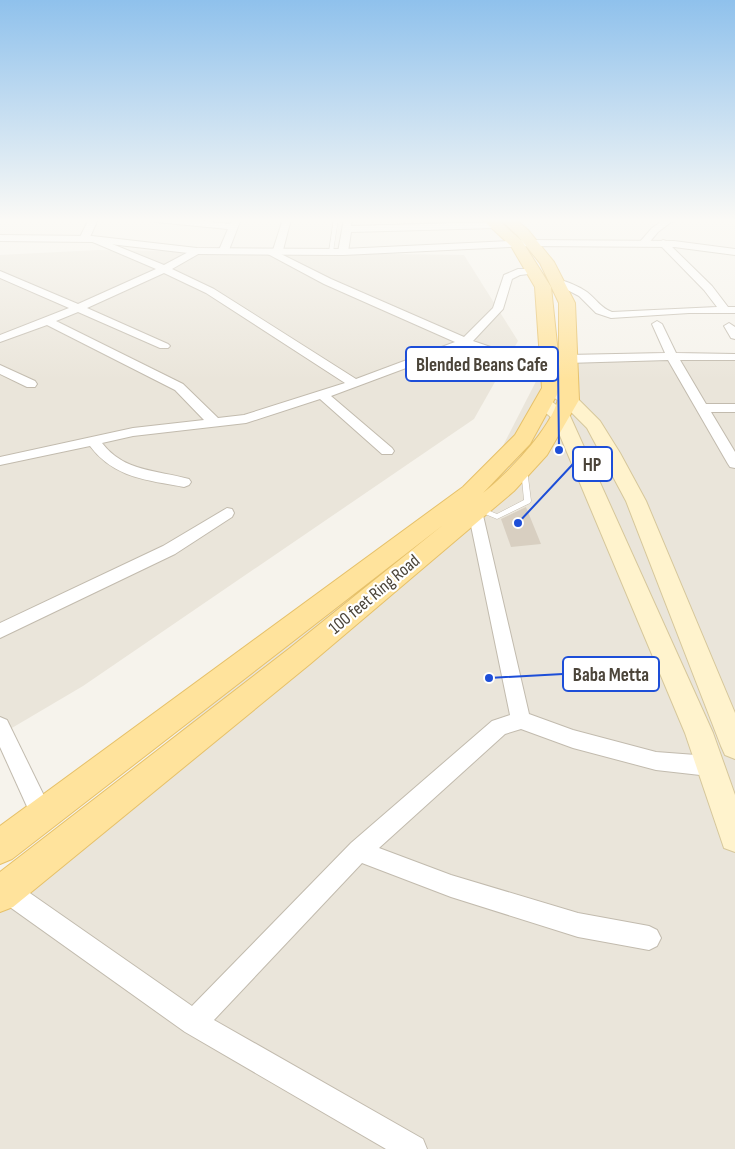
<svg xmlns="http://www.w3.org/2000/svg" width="735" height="1149" font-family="'Sofia Sans Condensed',sans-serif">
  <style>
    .residential { fill: #eae5da }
    .building { fill: #d8cfc1 }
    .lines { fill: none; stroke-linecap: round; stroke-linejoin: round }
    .service-casing { stroke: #c2bbae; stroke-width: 1 }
    .minor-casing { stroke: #c2bbae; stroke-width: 2 }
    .tertiary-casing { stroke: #c2bbae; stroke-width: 2 }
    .secondary-casing { stroke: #d6c79b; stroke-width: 2 }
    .primary-casing { stroke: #e6c16a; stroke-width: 2 }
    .service { fill: #fff; fill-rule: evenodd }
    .minor { fill: #fff; fill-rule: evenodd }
    .tertiary { fill: #fff; fill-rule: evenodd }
    .secondary { fill: #fff3cd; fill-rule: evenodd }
    .primary { fill: #ffe39c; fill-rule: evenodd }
    .labels { text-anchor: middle; stroke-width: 4.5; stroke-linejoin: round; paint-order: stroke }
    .street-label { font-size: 18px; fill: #4b4439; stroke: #fff }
    .leader { fill: none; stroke: #1d4ed8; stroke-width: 2 }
    .callout-dot { fill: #1d4ed8; stroke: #fff; stroke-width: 2 }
    .callout { fill: #fff; stroke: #1d4ed8; stroke-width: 2 }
    .callout-label { font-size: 19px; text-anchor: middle; font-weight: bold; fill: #4b4439 }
  </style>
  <rect width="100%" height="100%" fill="#f6f3ec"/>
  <g class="residential">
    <path d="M98,250L464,255L518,341L474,419L83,686L0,735V255Z"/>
    <path d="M549,356L735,358V1149H0V881L488,475Z"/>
  </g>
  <path class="building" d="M526,507L541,544L511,547L501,519Z"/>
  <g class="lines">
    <defs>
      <g id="service">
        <path d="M334,219H338L333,252L331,253L329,252Z"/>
        <path d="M524,467L527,469L531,501L530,503L497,519L478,511L477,509L480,507L497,514L524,500L521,469Z"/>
      </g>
      <g id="minor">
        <path d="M89,219H98L90,237H95L164,265L194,249H200V253L172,269L214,289L356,379L455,342L324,284L266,253V249L273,250L283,219H291L283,250L279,253L331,279L464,337L493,308L504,275L518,269H537V273L520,275L512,279L503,309L473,341L555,369L557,372L551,376L547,375L465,346L331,396L392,448L394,451L392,454H382L320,399L246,423L133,436L102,443C124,472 157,470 189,479L191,482L189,485L184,487C147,480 114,478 90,446L0,465V457L133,428L204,420L175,390L47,325L0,342V335L69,308L0,278V271L78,304L156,269L88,240L81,241L79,239ZM164,273L206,293L345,383L244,415L218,418L183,384L56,321L78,312L160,348H168L170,346L168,344L87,308Z"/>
        <path d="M152,219H186L230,224L232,219H241L229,250L224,253L219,250L228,229L156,222Z"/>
        <path d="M344,219H352L351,226L495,222L499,225L495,228L351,232L348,252L343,255L338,252Z"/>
        <path d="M665,219H675L658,232L647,245H641L639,243L652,228Z"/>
        <path d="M663,240L666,241L712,286L728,307H735V313H689L611,318L596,313L579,296L552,282L553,280C562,278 580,287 587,292C596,299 601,308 612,312L717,307L704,290L660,245L658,243Z"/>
        <path d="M657,321L662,324L676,353L735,354V360H680L706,404H735V412H711L735,452V468L730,467L728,464L668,360L567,363L561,359L567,355L665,353L652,324Z"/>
        <path d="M729,323L735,327V339L731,338L724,326Z"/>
        <path d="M0,365L35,381L37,384L35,387H27L0,374Z"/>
        <path d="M475,506L480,507L482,511L529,714L573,730L656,752L709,756L716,759L719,766L716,773L709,776L656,770L573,748L521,729L505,734L379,848L451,875L578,913L649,926L657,930L661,938L657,946L649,950L578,937L451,897L362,863L214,1020L423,1139L427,1149H386L185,1032L0,900V881L6,879L14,882L192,1006L351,843L492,721L510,715L468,511L470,507Z"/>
        <path d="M227,508L232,509L234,513L232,517L175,554L0,638V623L163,546Z"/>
        <path d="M0,717L7,720L50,808L53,815L50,822L42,826L34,822L0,747Z"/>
      </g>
      <path id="tertiary" d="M0,235L92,236L197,248L343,249L531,240L674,241L735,249V255L674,247L531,246L343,255L197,254L92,242L0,241Z"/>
      <g id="secondary">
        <path d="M551,384L575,396L600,421L620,453L646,501L735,713V759L725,755L721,746L626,501L587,428L563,404L542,389L545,385Z"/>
        <path d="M544,399L550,400L570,416L713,733L735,795V852L724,848L685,733L553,419L535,404L538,400Z"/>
      </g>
      <path id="primary" d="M482,219H497L522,241L551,287L559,363V303L540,263L518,236L500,219H515L528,230L554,262L575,303L579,400L547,455L514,491L310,664L13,907L0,912V872L290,648L443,525L12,859L0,864V826L463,487L515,435L542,388L535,287L511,246ZM559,391C559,422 507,474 483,493L530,444Z"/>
    </defs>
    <use href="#service" class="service-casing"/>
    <use href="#minor" class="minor-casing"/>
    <use href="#tertiary" class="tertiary-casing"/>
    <use href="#secondary" class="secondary-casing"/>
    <use href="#primary" class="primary-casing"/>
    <use href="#service" class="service"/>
    <use href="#minor" class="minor"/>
    <use href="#tertiary" class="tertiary"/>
    <use href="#secondary" class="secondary"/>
    <use href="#primary" class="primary"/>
  </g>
  <linearGradient id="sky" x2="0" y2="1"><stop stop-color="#8fc1ec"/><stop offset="0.58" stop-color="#fbfaf6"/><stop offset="1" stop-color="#fbfaf6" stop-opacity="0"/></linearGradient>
  <rect width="735" height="380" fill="url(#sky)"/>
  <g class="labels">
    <g class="street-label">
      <text transform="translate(374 594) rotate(-40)" y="6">100 feet Ring Road</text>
    </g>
  </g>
  <path class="leader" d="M559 450L558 364M518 523L573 464M489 678L563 674"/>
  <g class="callout-dot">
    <circle cx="559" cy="450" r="5"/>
    <circle cx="518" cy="523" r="5"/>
    <circle cx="489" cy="678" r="5"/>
  </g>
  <g class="callout">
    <rect x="406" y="347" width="152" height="34" rx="5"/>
    <rect x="573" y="447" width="39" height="34" rx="5"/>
    <rect x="563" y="657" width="96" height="34" rx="5"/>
  </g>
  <g class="callout-label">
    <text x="482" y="371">Blended Beans Cafe</text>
    <text x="592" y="471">HP</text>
    <text x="611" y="681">Baba Metta</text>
  </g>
</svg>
